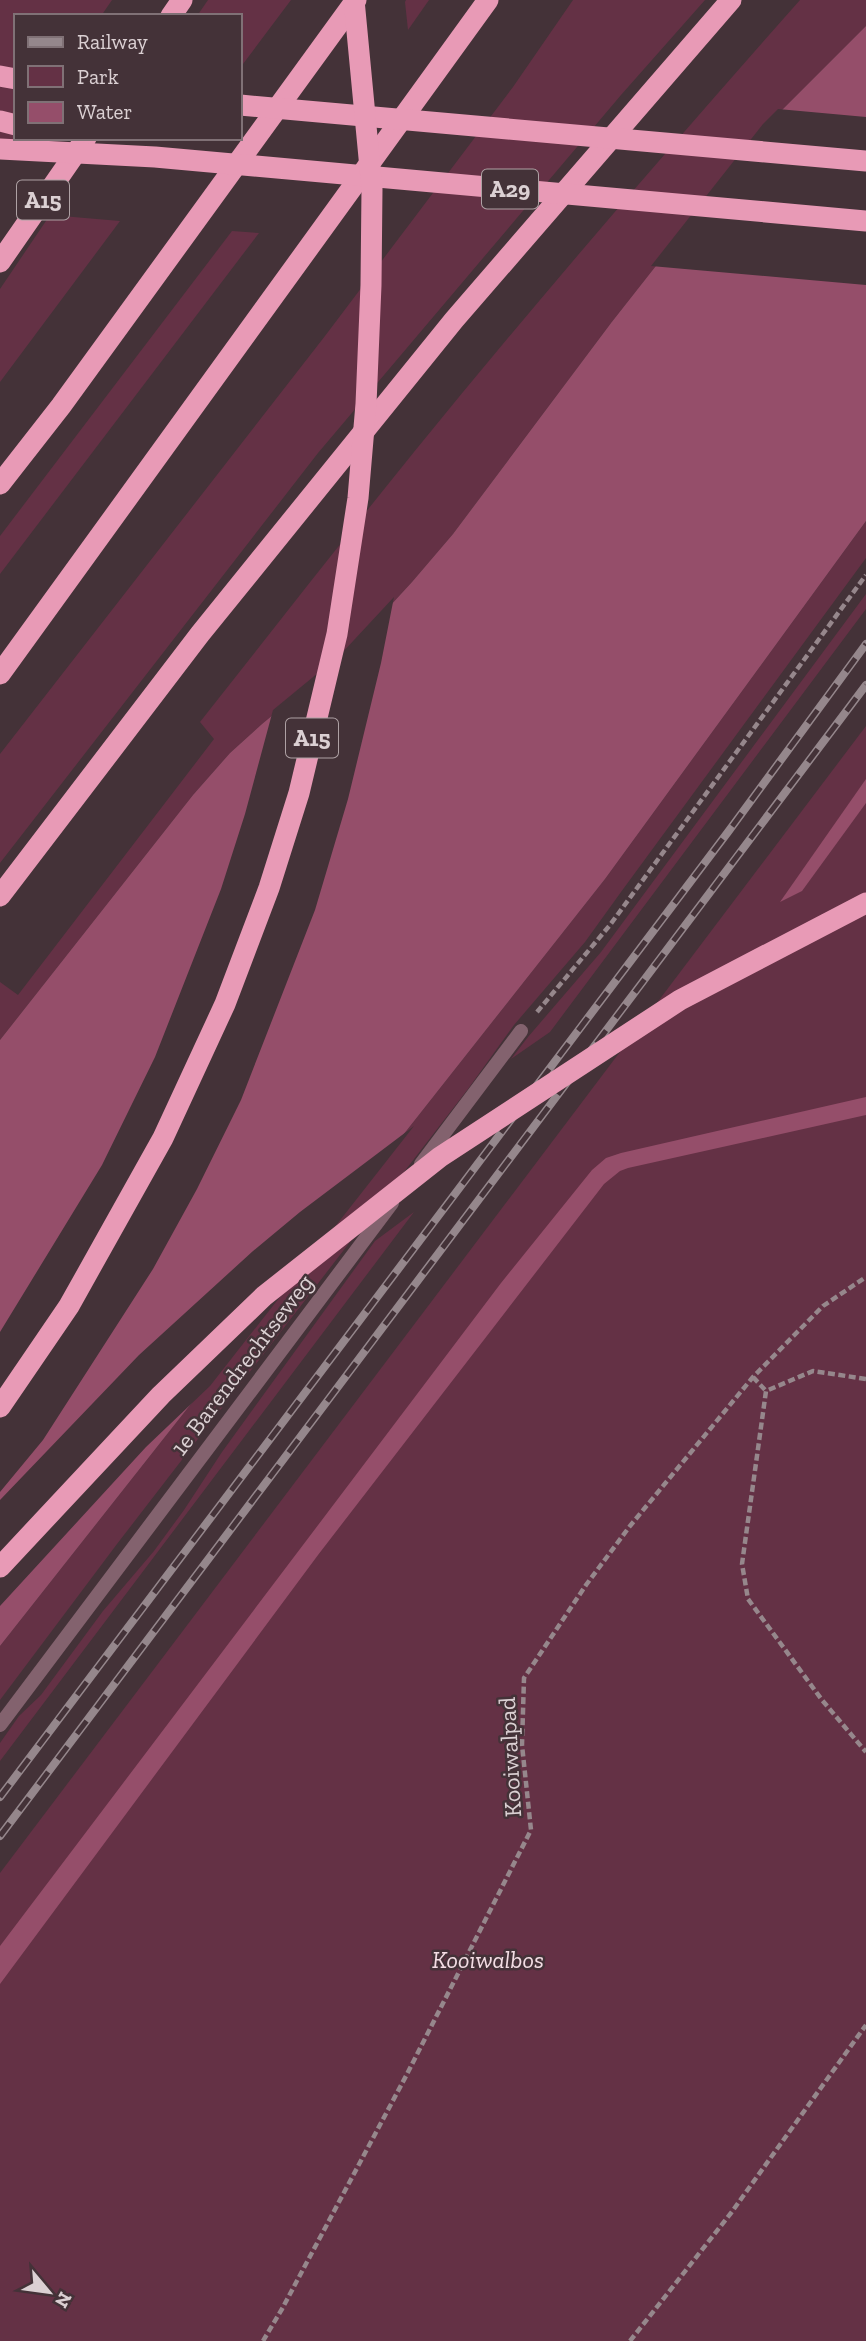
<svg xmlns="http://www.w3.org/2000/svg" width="866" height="2341" font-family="'Zilla Slab',serif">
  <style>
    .green { fill: #643145 }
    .water { fill: #954e6a }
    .pier { fill: #443238 }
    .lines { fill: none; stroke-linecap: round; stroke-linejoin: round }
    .path { stroke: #96878c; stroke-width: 4.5; stroke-dasharray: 7 3.5; stroke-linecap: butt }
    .service { stroke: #83626e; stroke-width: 14 }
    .motorway { stroke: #e89ab6; stroke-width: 21 }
    .rail-casing { stroke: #95878c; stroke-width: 8 }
    .rail { stroke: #443238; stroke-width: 5; stroke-dasharray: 16; stroke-linecap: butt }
    .motorway-bridge { stroke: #e89ab6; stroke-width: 21 }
    .labels { text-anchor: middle; stroke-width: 5; stroke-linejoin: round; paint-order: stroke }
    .shield { fill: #443238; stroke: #aea1a4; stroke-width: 2 }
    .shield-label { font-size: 23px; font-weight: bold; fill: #dbd0d3 }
    .street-label { font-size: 24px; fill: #dbd0d3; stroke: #443238 }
    .park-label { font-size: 24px; font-style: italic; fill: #f3dde4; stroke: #443238 }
  </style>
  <rect width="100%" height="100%" fill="#443238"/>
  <g class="green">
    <path d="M0,0H112L101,16H16V137L0,159Z"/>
    <path d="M208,0H291L243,64H240V16H197Z"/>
    <path d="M406,0H429L408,30L405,2Z"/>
    <path d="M573,0H705L621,95L318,453L0,863V754L325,336L513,87Z"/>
    <path d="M800,0H866V26L766,126L611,323L453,534L412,582L343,657L262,724L230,753L193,795L0,1040V982L18,995L214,739L200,722C271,632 342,541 414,452C539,298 669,148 800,0Z"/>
    <path d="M50,215L120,221L0,382V289Z"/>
    <path d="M232,231L259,233L0,574V536Z"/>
    <path d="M866,521V558L621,892L585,942L514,1025L468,1089L117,1544L0,1700V1646L605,879Z"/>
    <path d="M866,594V609L550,1032L511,1059L528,1037L601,952Z"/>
    <path d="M866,726V2341H0V1873Z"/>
    <path d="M414,1212L0,1761V1743L19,1716L41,1695L103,1611L154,1551L184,1510L222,1452L375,1241Z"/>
  </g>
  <g class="water">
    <path d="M866,26V521L605,879L0,1646V1040L193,795L230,753L262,724L343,657L412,582L453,534L611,323L766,126Z"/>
    <path d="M866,779V803L802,891L780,902Z"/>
    <path d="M866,1097V1115L628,1168L620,1171L604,1184L318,1555L0,1984V1946L501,1283L592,1170L606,1158L621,1153Z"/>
  </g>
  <g class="pier">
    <path d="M778,109L866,117V285L651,266L763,124Z"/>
    <path d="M394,597L381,663L348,799L315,910L241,1100L197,1189L153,1269L43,1440L0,1492V1332L102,1165L155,1057L221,889L245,814L273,710L341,654Z"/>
    <path d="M414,1126L210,1386L146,1447L0,1606V1500L139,1355L253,1251L300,1212Z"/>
  </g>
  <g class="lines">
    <g class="path">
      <path d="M537,1012L610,925L866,575"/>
      <path d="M753,1377L766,1391"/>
      <path d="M866,1379L813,1371L766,1391L742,1564L748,1599L822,1700L866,1752"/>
      <path d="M263,2341L282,2309L406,2076L531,1830L522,1745L524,1678L586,1585L630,1526L753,1377L823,1306L866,1277"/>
      <path d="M630,2341L731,2213L866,2025"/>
    </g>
    <g class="service">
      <path d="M421,1164L521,1031"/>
      <path d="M0,1725L392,1203"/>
    </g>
    <g class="motorway">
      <path d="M171,16L182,0"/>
      <path d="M0,76L16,79"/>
      <path d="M0,121L16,125"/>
      <path d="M0,262L86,138"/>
      <path d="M0,484L61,406L356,0"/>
      <path d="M0,674L488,0"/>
      <path d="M0,896L200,634L454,320L731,0"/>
    </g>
    <defs>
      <g id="rail">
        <path d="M0,1797L728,832L866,644"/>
        <path d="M0,1836L866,685"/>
      </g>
    </defs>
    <use href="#rail" class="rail-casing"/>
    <use href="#rail" class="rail"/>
    <g class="motorway-bridge">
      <path d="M240,105L866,161"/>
      <path d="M0,149L155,157L866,221"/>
      <path d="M0,1407L69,1306L163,1138L225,1004L269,888L299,793L337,634L358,498L366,404L371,285L372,189L354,0"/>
      <path d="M0,1567L161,1395L264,1296L440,1157L680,1000L866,903"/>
    </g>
  </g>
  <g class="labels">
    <g class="shield">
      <rect x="482" y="169.5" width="56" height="39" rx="5"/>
      <rect x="17" y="180.5" width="52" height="39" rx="5"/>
      <rect x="286" y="718.5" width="52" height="39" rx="5"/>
    </g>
    <g class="shield-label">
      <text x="510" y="197">A29</text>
      <text x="43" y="208">A15</text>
      <text x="312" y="746">A15</text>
    </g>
    <g class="street-label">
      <text transform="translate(242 1365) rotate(-53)" y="8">1e Barendrechtseweg</text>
      <text transform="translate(510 1757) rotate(-93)" y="8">Kooiwalpad</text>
    </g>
    <g class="park-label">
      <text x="488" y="1968">Kooiwalbos</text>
    </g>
  </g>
  <rect x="14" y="14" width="228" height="126" fill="#443238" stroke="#807176" stroke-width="2"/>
  <rect x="28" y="37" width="35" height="10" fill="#95878c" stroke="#807176" stroke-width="2"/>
  <text x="77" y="49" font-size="21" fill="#dbd0d3">Railway</text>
  <rect x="28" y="66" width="35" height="21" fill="#643145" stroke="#807176" stroke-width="2"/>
  <text x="77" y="84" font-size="21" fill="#dbd0d3">Park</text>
  <rect x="28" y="102" width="35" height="21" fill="#954e6a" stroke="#807176" stroke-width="2"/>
  <text x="77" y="119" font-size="21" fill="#dbd0d3">Water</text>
  <g transform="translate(49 2292) rotate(119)" stroke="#443238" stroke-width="5" paint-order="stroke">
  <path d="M0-5L12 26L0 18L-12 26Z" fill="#dbd0d3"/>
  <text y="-10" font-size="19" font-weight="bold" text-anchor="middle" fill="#dbd0d3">N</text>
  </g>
</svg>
